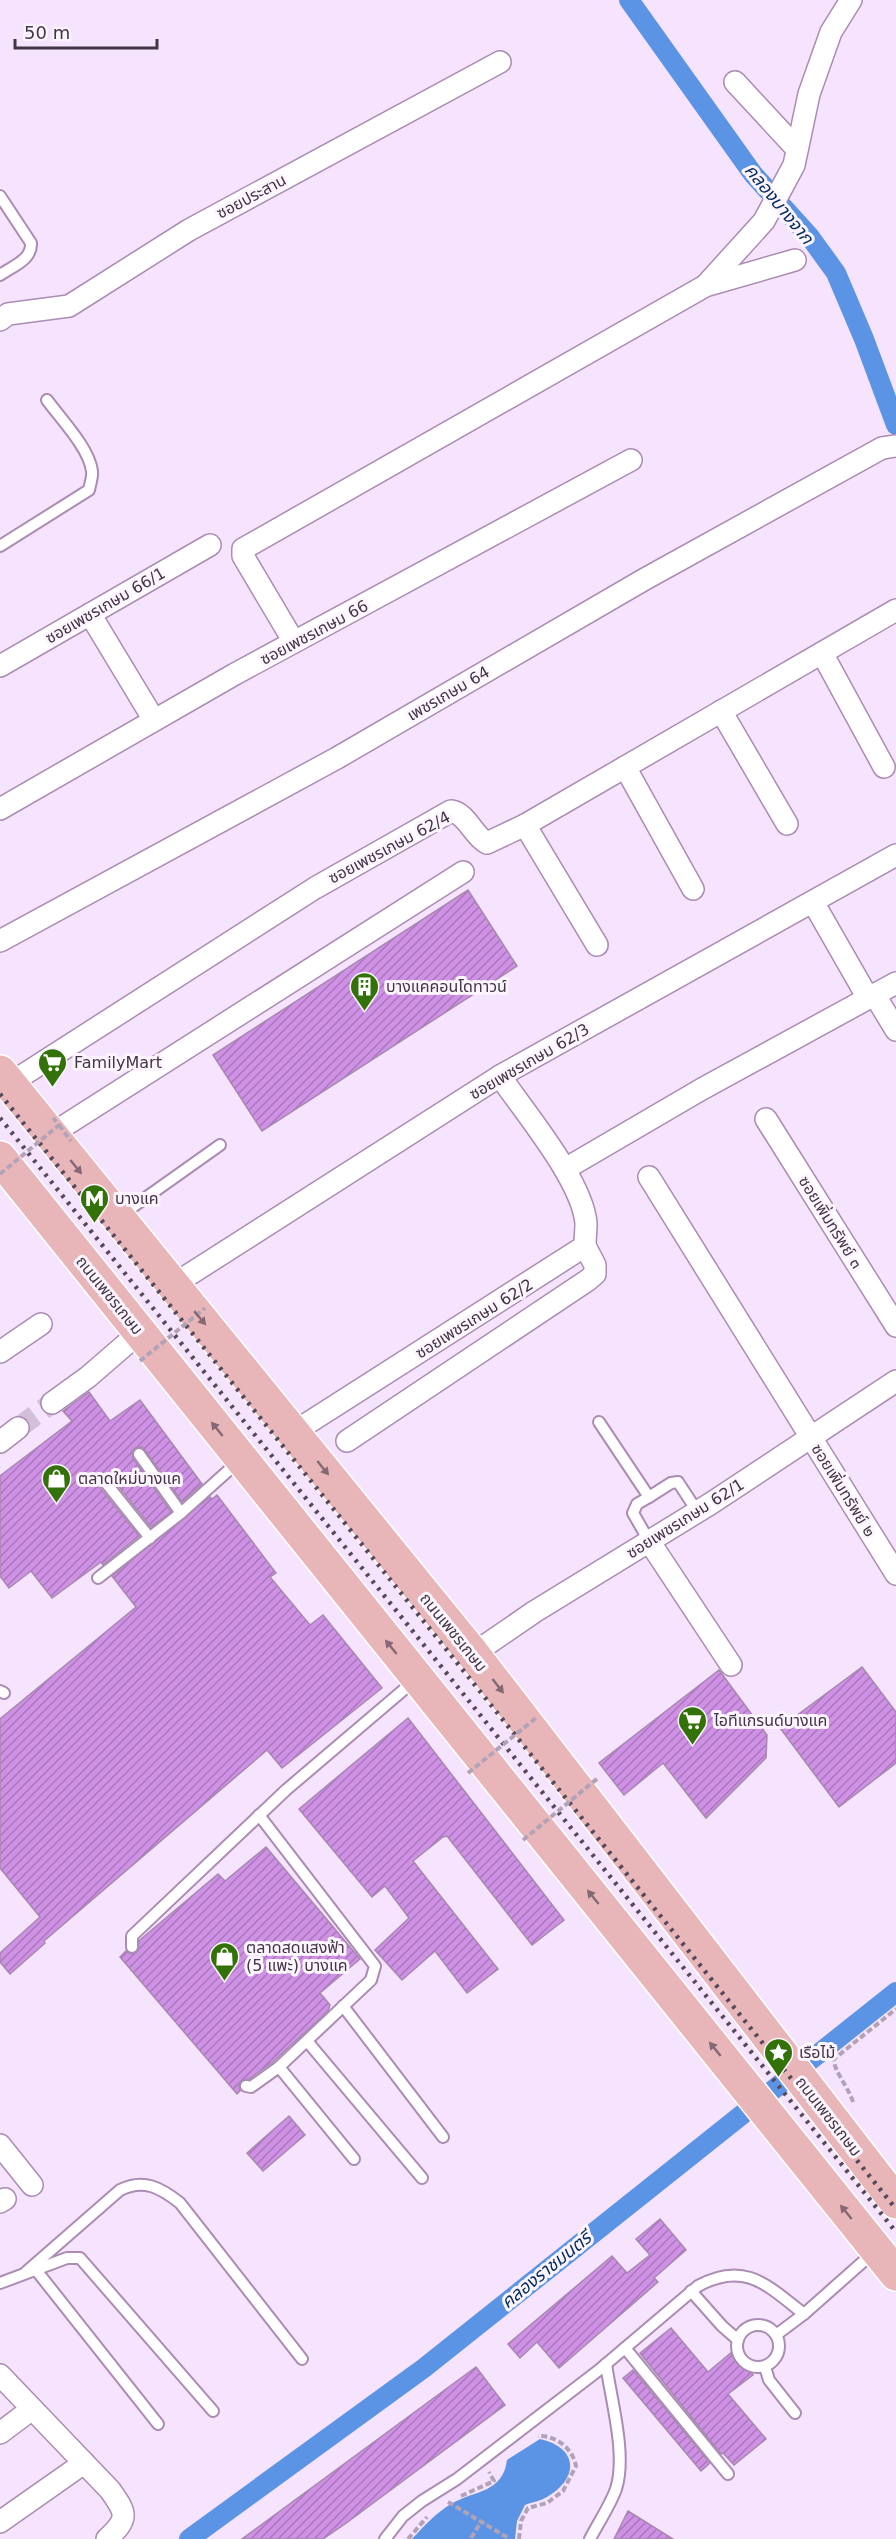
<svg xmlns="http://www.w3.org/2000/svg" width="896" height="2539" font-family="'DejaVu Sans','Noto Sans Thai',sans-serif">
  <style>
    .water { fill: #5b94e4 }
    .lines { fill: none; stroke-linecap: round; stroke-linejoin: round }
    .canal { stroke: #5b94e4; stroke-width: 20 }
    .building { fill: url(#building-hatch); stroke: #a688b0; stroke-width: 1.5 }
    .street-tunnel { stroke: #d2c0d8; stroke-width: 21; stroke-dasharray: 21 10; stroke-linecap: butt }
    .lane-casing { stroke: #aa8cb4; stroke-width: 14 }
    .street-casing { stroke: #aa8cb4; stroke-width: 24 }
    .primary-casing { stroke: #fff; stroke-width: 36 }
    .path { stroke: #b2a2b8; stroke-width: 4; stroke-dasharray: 6 3; stroke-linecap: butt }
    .lane { stroke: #fff; stroke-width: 10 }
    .street { stroke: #fff; stroke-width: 21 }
    .primary { stroke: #e8b6b8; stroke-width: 33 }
    .rail { stroke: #55485a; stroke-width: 4.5; stroke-dasharray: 3 6; stroke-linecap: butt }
    .path-bridge { stroke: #b2a2b8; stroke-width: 4; stroke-dasharray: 6 3; stroke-linecap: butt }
    .oneway { fill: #846974 }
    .labels { text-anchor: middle; stroke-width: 6; stroke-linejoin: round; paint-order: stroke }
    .street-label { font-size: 16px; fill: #423546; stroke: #fcf5fe }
    .poi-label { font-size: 16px; fill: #423546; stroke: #fcf5fe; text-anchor: start }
    .water-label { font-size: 18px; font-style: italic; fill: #042b5d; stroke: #fcf5fe }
  </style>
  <defs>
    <pattern id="building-hatch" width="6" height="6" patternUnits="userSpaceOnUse" patternTransform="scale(1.5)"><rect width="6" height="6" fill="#cf91e5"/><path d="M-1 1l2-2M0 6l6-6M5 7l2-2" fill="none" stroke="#a7b"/></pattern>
  </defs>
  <rect width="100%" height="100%" fill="#f6e3fd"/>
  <path class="water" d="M540,2439C579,2448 579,2478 547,2497C541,2501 532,2502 525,2505L517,2521L515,2539H412C424,2526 436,2513 451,2504C475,2490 503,2493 507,2460Z"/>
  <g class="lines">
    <g class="canal">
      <path d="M629,0L753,174L810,237L836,273L864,339L896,425"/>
      <path d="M189,2539L424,2368L896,1992"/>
    </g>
  </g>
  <g class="building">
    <path d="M468,890L517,966L262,1131L213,1055Z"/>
    <path d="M89,1392L110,1421L140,1400L202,1484L182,1502L145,1450L142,1447L135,1448L132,1451L133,1458L171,1512L151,1527L112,1478L108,1476L102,1477L99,1481L100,1488L139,1536L103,1565L101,1562L52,1598L31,1571L9,1588L0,1576V1476L72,1421L63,1411Z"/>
    <path d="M217,1495L276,1573L270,1577L310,1625L323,1615L382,1688L282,1768L267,1750L44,1941L45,1943L10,1974L0,1962V1953L40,1917L0,1868V1719L136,1607L112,1576L210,1497L212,1499Z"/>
    <path d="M862,1667L896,1712V1763L839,1807L780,1728Z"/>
    <path d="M719,1670L767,1735L766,1758L706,1818L663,1763L624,1795L599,1763Z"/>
    <path d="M408,1718L564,1920L532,1945L447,1836L443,1837L413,1861L498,1969L467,1993L435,1951L402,1980L375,1950L409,1918L385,1886L372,1897L299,1809Z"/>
    <path d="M266,1847L360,1959L320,1993L330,2005L328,2011L274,2061L249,2079L241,2081L239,2085L240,2091L237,2094L120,1957L126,1951L131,1954L136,1953L140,1940L218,1874L225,1881Z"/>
    <path d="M289,2116L305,2135L263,2171L247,2153Z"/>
    <path d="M660,2219L686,2250L654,2278L658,2282L559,2368L537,2342L520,2358L508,2344L612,2256L627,2273L650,2255L636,2239Z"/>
    <path d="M671,2328L708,2372L733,2351L753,2375L728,2394L766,2439L734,2465L723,2453L721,2454L640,2353Z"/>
    <path d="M476,2367L505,2405L345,2524L323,2539H242Z"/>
    <path d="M633,2370L710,2463L701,2471L623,2378Z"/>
    <path d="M628,2511L673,2539H614Z"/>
  </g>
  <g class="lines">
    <path class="street-tunnel" d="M18,1428L52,1403"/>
    <defs>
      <g id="lane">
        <path d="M0,196L31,243C32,260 13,266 0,275"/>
        <path d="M0,546L89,490C90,484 93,477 92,471C89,448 61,419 47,400"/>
        <path d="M120,1216L220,1145"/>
        <path d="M599,1422L649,1497L671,1483L678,1482L697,1511"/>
        <path d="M139,1454L181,1513"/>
        <path d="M106,1483L150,1538"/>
        <path d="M649,1497L637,1504L633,1513L649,1541"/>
        <path d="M98,1578L181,1513L239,1461"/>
        <path d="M0,1691L4,1693"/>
        <path d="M132,1947V1936L286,1790L414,1681"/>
        <path d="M343,2006L443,2137"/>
        <path d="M307,2041L422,2178"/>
        <path d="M279,2067L354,2159"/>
        <path d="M246,2086L251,2087L279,2067L371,1980L375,1966L259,1815"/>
        <path d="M36,2270L158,2424"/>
        <path d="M26,2272L120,2190C144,2178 161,2188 180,2203L302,2359"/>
        <path d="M0,2283L67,2258H80L213,2411"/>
        <path d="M691,2291L722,2326L738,2340"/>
        <circle cx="758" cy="2346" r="21"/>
        <path d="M776,2335L804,2314L874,2252"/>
        <path d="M625,2348L728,2474"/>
        <path d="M765,2367L769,2380L795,2413"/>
        <path d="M385,2539L403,2516L422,2501L457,2479L599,2370L698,2286C745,2260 768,2286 804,2314"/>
        <path d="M590,2539C598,2523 610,2506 616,2489C627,2455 611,2400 606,2364"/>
      </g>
      <g id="street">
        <path d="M735,82L797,149"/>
        <path d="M706,285L764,221L794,165L809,94L831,32L851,0"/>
        <path d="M0,320L8,314L69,306L189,230L500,62"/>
        <path d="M90,614L154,720"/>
        <path d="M294,642L243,556V549L705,286L795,260"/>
        <path d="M822,653L884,767"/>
        <path d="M0,666L210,545"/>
        <path d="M721,711L787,824"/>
        <path d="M625,767L693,889"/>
        <path d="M0,809L235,674L631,460"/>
        <path d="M525,825L597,945"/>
        <path d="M813,902L868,998"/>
        <path d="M0,941L337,758L645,579L882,448L896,446"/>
        <path d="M874,994L896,1030"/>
        <path d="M9,1084L315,888L451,811C467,813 473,836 487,843L525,825L896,610"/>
        <path d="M766,1119L896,1326"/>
        <path d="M50,1135L463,872"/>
        <path d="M565,1169L702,1089L896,983"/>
        <path d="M649,1177L896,1574"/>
        <path d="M173,1285L500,1076L896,855"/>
        <path d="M0,1352L41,1324"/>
        <path d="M52,1403L88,1377L140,1332"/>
        <path d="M294,1432L585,1246C585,1238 586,1230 586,1223C582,1180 525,1113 500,1076"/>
        <path d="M347,1441L588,1280L595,1274V1265L585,1246"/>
        <path d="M0,1442L18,1428"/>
        <path d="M649,1541L731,1665"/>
        <path d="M473,1654L534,1612L710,1504L896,1381"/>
        <path d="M0,2145L32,2185"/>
        <path d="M0,2202L5,2199"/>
        <path d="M0,2375L110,2490C127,2514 129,2518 107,2539"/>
        <path d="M0,2433L32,2409"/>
        <path d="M0,2522L84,2463"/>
      </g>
      <g id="primary">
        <path d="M0,1072L473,1654L896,2202"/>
        <path d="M0,1158L896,2274"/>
      </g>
    </defs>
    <use href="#lane" class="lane-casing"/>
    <use href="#street" class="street-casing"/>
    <use href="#primary" class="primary-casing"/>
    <g class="path">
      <path d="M853,2102C849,2088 833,2070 834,2059L896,2009"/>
      <path d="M461,2496L494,2481L489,2472"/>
      <path d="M448,2502L510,2539"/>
      <path d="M471,2538L481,2522"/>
      <path d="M408,2539L427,2517"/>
      <path d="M519,2539L521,2521L528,2508L547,2503L563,2491L576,2466C573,2449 556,2435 538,2436"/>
    </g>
    <use href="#lane" class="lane"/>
    <use href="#street" class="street"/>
    <use href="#primary" class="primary"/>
    <g class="rail">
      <path d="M0,1094L896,2209"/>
      <path d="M0,1118L896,2232"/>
    </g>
    <g class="path-bridge">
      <path d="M59,1125L71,1141"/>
      <path d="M0,1174L59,1125L53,1118"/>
      <path d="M140,1361L205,1308"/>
      <path d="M468,1773L536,1718"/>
      <path d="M523,1840L598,1778"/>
    </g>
  </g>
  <defs><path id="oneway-solid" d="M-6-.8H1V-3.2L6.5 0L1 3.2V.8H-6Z" transform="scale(1.5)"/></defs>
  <g class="oneway">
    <use href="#oneway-solid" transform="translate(76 1167) rotate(51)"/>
    <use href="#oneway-solid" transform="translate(200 1318) rotate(50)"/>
    <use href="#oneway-solid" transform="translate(217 1429) rotate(-129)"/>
    <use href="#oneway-solid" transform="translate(323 1468) rotate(51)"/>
    <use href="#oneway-solid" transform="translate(391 1647) rotate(-129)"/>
    <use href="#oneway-solid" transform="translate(498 1686) rotate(52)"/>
    <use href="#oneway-solid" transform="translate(593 1897) rotate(-129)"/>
    <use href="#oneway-solid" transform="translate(715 2049) rotate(-129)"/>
    <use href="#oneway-solid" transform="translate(846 2212) rotate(-129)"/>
  </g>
  <defs>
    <symbol id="building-pin" viewBox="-11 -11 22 30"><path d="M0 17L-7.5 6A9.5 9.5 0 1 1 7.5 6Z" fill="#337208" stroke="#fcf5fe"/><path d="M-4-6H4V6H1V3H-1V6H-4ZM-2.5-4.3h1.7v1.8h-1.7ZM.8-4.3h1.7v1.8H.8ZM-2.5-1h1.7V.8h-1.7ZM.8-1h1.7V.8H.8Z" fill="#fff"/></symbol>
    <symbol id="supermarket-pin" viewBox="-11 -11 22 30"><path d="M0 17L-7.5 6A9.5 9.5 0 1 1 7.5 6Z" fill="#337208" stroke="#fcf5fe"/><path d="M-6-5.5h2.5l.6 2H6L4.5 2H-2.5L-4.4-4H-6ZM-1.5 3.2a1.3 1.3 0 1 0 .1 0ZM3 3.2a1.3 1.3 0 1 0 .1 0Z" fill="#fff"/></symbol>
    <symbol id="metro-pin" viewBox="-11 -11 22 30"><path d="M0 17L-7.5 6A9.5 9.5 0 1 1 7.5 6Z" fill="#337208" stroke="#fcf5fe"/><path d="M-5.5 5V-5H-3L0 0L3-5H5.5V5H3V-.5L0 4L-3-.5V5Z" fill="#fff"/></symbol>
    <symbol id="shop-pin" viewBox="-11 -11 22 30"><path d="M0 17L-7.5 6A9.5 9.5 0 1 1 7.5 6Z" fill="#337208" stroke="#fcf5fe"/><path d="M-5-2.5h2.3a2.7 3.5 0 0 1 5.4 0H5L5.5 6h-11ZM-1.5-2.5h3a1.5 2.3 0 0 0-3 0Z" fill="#fff"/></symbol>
    <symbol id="sight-pin" viewBox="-11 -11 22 30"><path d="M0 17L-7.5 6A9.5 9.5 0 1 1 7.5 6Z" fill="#337208" stroke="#fcf5fe"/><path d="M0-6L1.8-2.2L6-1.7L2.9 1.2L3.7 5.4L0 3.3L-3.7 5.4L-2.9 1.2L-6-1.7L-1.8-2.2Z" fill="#fff"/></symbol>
  </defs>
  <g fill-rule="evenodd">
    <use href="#building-pin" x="348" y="970" width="33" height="45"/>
    <use href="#supermarket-pin" x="36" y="1046" width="33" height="45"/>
    <use href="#metro-pin" x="78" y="1182" width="33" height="45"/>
    <use href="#shop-pin" x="40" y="1462" width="33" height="45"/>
    <use href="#supermarket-pin" x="676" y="1704" width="33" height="45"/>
    <use href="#shop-pin" x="208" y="1940" width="33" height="45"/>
    <use href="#sight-pin" x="762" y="2036" width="33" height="45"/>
  </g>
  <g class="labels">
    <g class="street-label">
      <text transform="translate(251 196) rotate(-28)" y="6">ซอยประสาน</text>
      <text transform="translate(105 605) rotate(-30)" y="6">ซอยเพชรเกษม 66/1</text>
      <text transform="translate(314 632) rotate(-28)" y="6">ซอยเพชรเกษม 66</text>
      <text transform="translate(448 693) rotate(-30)" y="6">เพชรเกษม 64</text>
      <text transform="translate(389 847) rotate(-28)" y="6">ซอยเพชรเกษม 62/4</text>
      <text transform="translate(529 1061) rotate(-30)" y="6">ซอยเพชรเกษม 62/3</text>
      <text transform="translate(831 1222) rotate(58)" y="6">ซอยเพิ่มทรัพย์ ๓</text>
      <text transform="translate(110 1295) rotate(51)" y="6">ถนนเพชรเกษม</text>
      <text transform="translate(474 1318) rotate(-32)" y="6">ซอยเพชรเกษม 62/2</text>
      <text transform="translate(844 1490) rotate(58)" y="6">ซอยเพิ่มทรัพย์ ๒</text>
      <text transform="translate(685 1518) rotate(-32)" y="6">ซอยเพชรเกษม 62/1</text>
      <text transform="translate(454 1632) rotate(51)" y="6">ถนนเพชรเกษม</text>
      <text transform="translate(829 2116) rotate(52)" y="6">ถนนเพชรเกษม</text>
    </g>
    <g class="poi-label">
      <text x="386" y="992">บางแคคอนโดทาวน์</text>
      <text x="74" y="1068">FamilyMart</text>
      <text x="115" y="1204">บางแค</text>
      <text x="78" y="1484">ตลาดใหม่บางแค</text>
      <text x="714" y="1726">ไอทีแกรนด์บางแค</text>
      <text x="246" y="1953">ตลาดสดแสงฟ้า<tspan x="246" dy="18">(5 แพะ) บางแค</tspan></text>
      <text x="799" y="2058">เรือไม้</text>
    </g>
    <g class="water-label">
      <text transform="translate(779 204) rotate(51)" y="6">คลองบางจาก</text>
      <text transform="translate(546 2270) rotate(-39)" y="6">คลองราชมนตรี</text>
    </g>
  </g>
  <path d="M15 39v9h142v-9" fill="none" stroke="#423546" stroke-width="3"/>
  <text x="24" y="39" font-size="18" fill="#423546" stroke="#fcf5fe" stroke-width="4.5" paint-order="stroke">50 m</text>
</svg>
